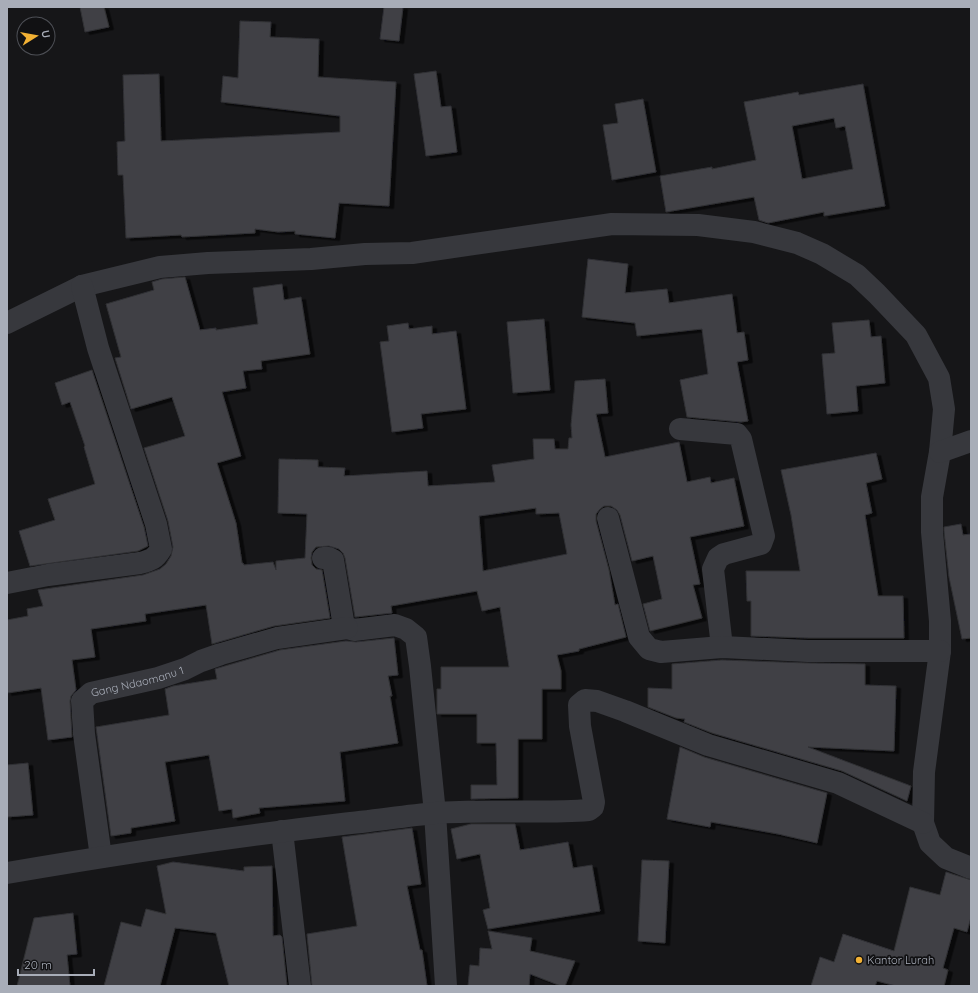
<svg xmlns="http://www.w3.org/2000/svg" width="978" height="993" font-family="Quicksand,sans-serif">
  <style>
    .building { fill: #404145; stroke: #303034; fill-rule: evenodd; filter: url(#shadow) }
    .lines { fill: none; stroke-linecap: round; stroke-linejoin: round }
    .minor { stroke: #37383d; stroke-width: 22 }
    .poi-dot { fill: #f2b134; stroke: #111113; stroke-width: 1.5 }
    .labels { text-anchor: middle; stroke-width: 3.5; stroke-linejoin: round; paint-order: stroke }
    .street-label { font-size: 11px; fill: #a8adb8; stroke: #111113 }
    .poi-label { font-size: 11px; fill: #a8adb8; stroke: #111113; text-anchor: start }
  </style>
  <defs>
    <filter id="shadow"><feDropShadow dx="4.5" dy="2.5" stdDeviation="0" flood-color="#0009"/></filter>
  </defs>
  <rect width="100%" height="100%" fill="#161618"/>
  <g class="building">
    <path d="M80,7H104L109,27L85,32Z"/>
    <path d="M384,7H403L399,41L380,39Z"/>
    <path d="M240,21L271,22L270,37L319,39L318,77L396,82L389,206L339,203L335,238L295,234V231L278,232L255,229V233L182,237L181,235L126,238L123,175H118L117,142L125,141L123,75L159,74L161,141L340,132V116L221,102L223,76L238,78Z"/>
    <path d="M436,71L441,107L451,106L457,152L426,156L414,74Z"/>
    <path d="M863,84L885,206L824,216V212L768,223L759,220L754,197L666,212L660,176L712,167V169L756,160L744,102L798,92L799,95ZM834,118L836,128L845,126L853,169L802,179L792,126Z"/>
    <path d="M643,99L656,172L612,180L603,125L618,123L615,104Z"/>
    <path d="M588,259L628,264L625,293L667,289L669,303L732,294L737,333L744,332L748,360L737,362L748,421L741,422L687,417L680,380L708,374L702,329L637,336L635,323L582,317Z"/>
    <path d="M185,277L200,330L216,328V330L258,324L253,288L282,284L284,300L301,297L310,354L261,361L262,369L243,371L246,388L222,392L241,456L217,463L236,523L242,563H243L244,565L273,562L276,570V561L305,558L307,514L278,513L279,459L318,460V467L345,468L344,476L427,471L428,486L495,482L492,465L534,459L533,439H554L555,449H568L569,438H572L571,425L575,381L605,379L608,413L596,414L605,457L679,442L687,482L710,477L711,483L734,478L744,526L690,537L700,584L693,585L702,618L650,631L643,604L662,599L653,556L632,561L620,515L617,510L611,506H604L600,509L596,514V521L609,570L615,605L618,604L626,637L579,649V651L557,655L561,671V689H542V739H518V798L471,799V785H497L496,743H477V714H437V689H441V667H509L500,607L482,611L477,591L391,606L392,613L355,617L345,558L343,553L339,549L329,546L316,547L312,552L311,558L312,565L316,569L322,570L330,618L274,626L212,644L206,605L145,614L146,621L91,629L95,657L72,660L76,690L71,696L70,701L72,737L48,740L41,688L7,693V620L28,616L27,609L43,606L38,590L143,575L160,569L166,564L171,556L173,547L168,521L144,448L185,436L172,397L131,409L115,358L121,357L106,304L154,290L152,282L162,279ZM536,508V514L559,513L567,554L483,571L479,516Z"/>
    <path d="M544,319L550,390L513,393L507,322Z"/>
    <path d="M869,320L871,337L881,336L885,383L856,386L858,411L827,414L822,354L835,353L832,323Z"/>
    <path d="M408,323L409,329L432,326V334L456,331L466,409L421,414L423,428L392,432L380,342L389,341L387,326Z"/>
    <path d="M92,370L144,527L148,546L138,551L30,566L19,531L55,520L48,499L95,484L84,447L85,446L70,402L62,405L55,383Z"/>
    <path d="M876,453L882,479L866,483L872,513L865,515L878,596H903L904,638H808L751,636V601H747L746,571H800L791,515L781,470Z"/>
    <path d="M961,524L963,535L971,534V638L962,639L949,577L944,531V527Z"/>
    <path d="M394,638L398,675L388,676L392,696H390L398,743L340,752L345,801L259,808L260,813L233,818L232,809L219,811L209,755L165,762L175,821L131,828V833L111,836L96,727L169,715L165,689L173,686L217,679L215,669L225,666L280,650L346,641L356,642Z"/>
    <path d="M722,660L807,663L865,664V685L896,686L894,751L808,747L911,786L907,801L842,771L712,733L684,722L685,719L676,718L648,707V688L672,689V664Z"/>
    <path d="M680,747L704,757L827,793L817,843L778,834L711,822L710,827L667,819Z"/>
    <path d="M28,763L33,815L7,817V765Z"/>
    <path d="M471,824H515L520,850L568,842L573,868L592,865L600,911L488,929L483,910L490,908L480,854L457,859L451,829Z"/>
    <path d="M412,828L421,884L407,886L420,950H422L427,986H312L307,934L357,926L342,837Z"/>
    <path d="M642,860L669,861L665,943L638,941Z"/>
    <path d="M173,862L244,871V867L272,866L273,936L280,935L282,937L287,986H229L216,933L175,928L160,986H104L121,922L141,927L146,909L166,914L157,866Z"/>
    <path d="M946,872L971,880V917L967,932L954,928L943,968L948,970L944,986H896L877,981L875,986H811L820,957L834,962L843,934L894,951L910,887L940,895Z"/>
    <path d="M73,913L77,954L67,955L70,986H17L34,918Z"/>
    <path d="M488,931L532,938L530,951L575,961L565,986H561L530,974L529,986H468L470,965L479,966L480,948L492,949Z"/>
  </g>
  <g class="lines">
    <g class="minor">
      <path d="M7,323L82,286L160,267L208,263L311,259L365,254L412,253L612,224L698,225L754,232L797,243L822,254L857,275L877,294L916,335L939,378L944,409L940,452L932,497V532L940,621V651L924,772L923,823L930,843L946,858L971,868"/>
      <path d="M680,429L737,434L741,439L764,536L761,544L724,554L718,558L713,569L722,647"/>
      <path d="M940,452L971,441"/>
      <path d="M608,518L639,637L649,649L661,652L722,647L808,651H940"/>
      <path d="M323,558H329L333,560L344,627L354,630L395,625L406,629L416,637L420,666L435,813L446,986"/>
      <path d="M7,583L48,575L140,563C151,560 155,559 161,549L156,524L98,348L82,286"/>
      <path d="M282,831L300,986"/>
      <path id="s1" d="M101,857L84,734L82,701L91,693L158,678L185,669L201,661L221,654L277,638L347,628"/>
      <path d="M7,873C118,854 230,837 342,824C373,821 404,816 435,813C486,809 538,814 589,810L593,807L594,802L580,726L579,705L585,700L597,701L625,711L708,745L838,783L923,823"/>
    </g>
  </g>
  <circle class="poi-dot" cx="859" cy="960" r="4"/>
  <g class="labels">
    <g class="street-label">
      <text dy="4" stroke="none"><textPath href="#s1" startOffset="217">Gang Ndaomanu 1</textPath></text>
    </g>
    <g class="poi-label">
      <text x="867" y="964">Kantor Lurah</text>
    </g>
  </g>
  <rect width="978" height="993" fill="none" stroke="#a8adb8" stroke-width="16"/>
  <g transform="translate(36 36) rotate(79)"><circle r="19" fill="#111113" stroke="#4d4f55"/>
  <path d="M0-3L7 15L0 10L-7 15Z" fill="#f2b134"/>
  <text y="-6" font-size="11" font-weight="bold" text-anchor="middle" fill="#a8adb8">U</text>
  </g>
  <path d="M18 969v6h76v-6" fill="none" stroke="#a8adb8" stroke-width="2"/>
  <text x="24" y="969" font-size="12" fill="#a8adb8" stroke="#111113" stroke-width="3" paint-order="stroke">20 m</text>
</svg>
